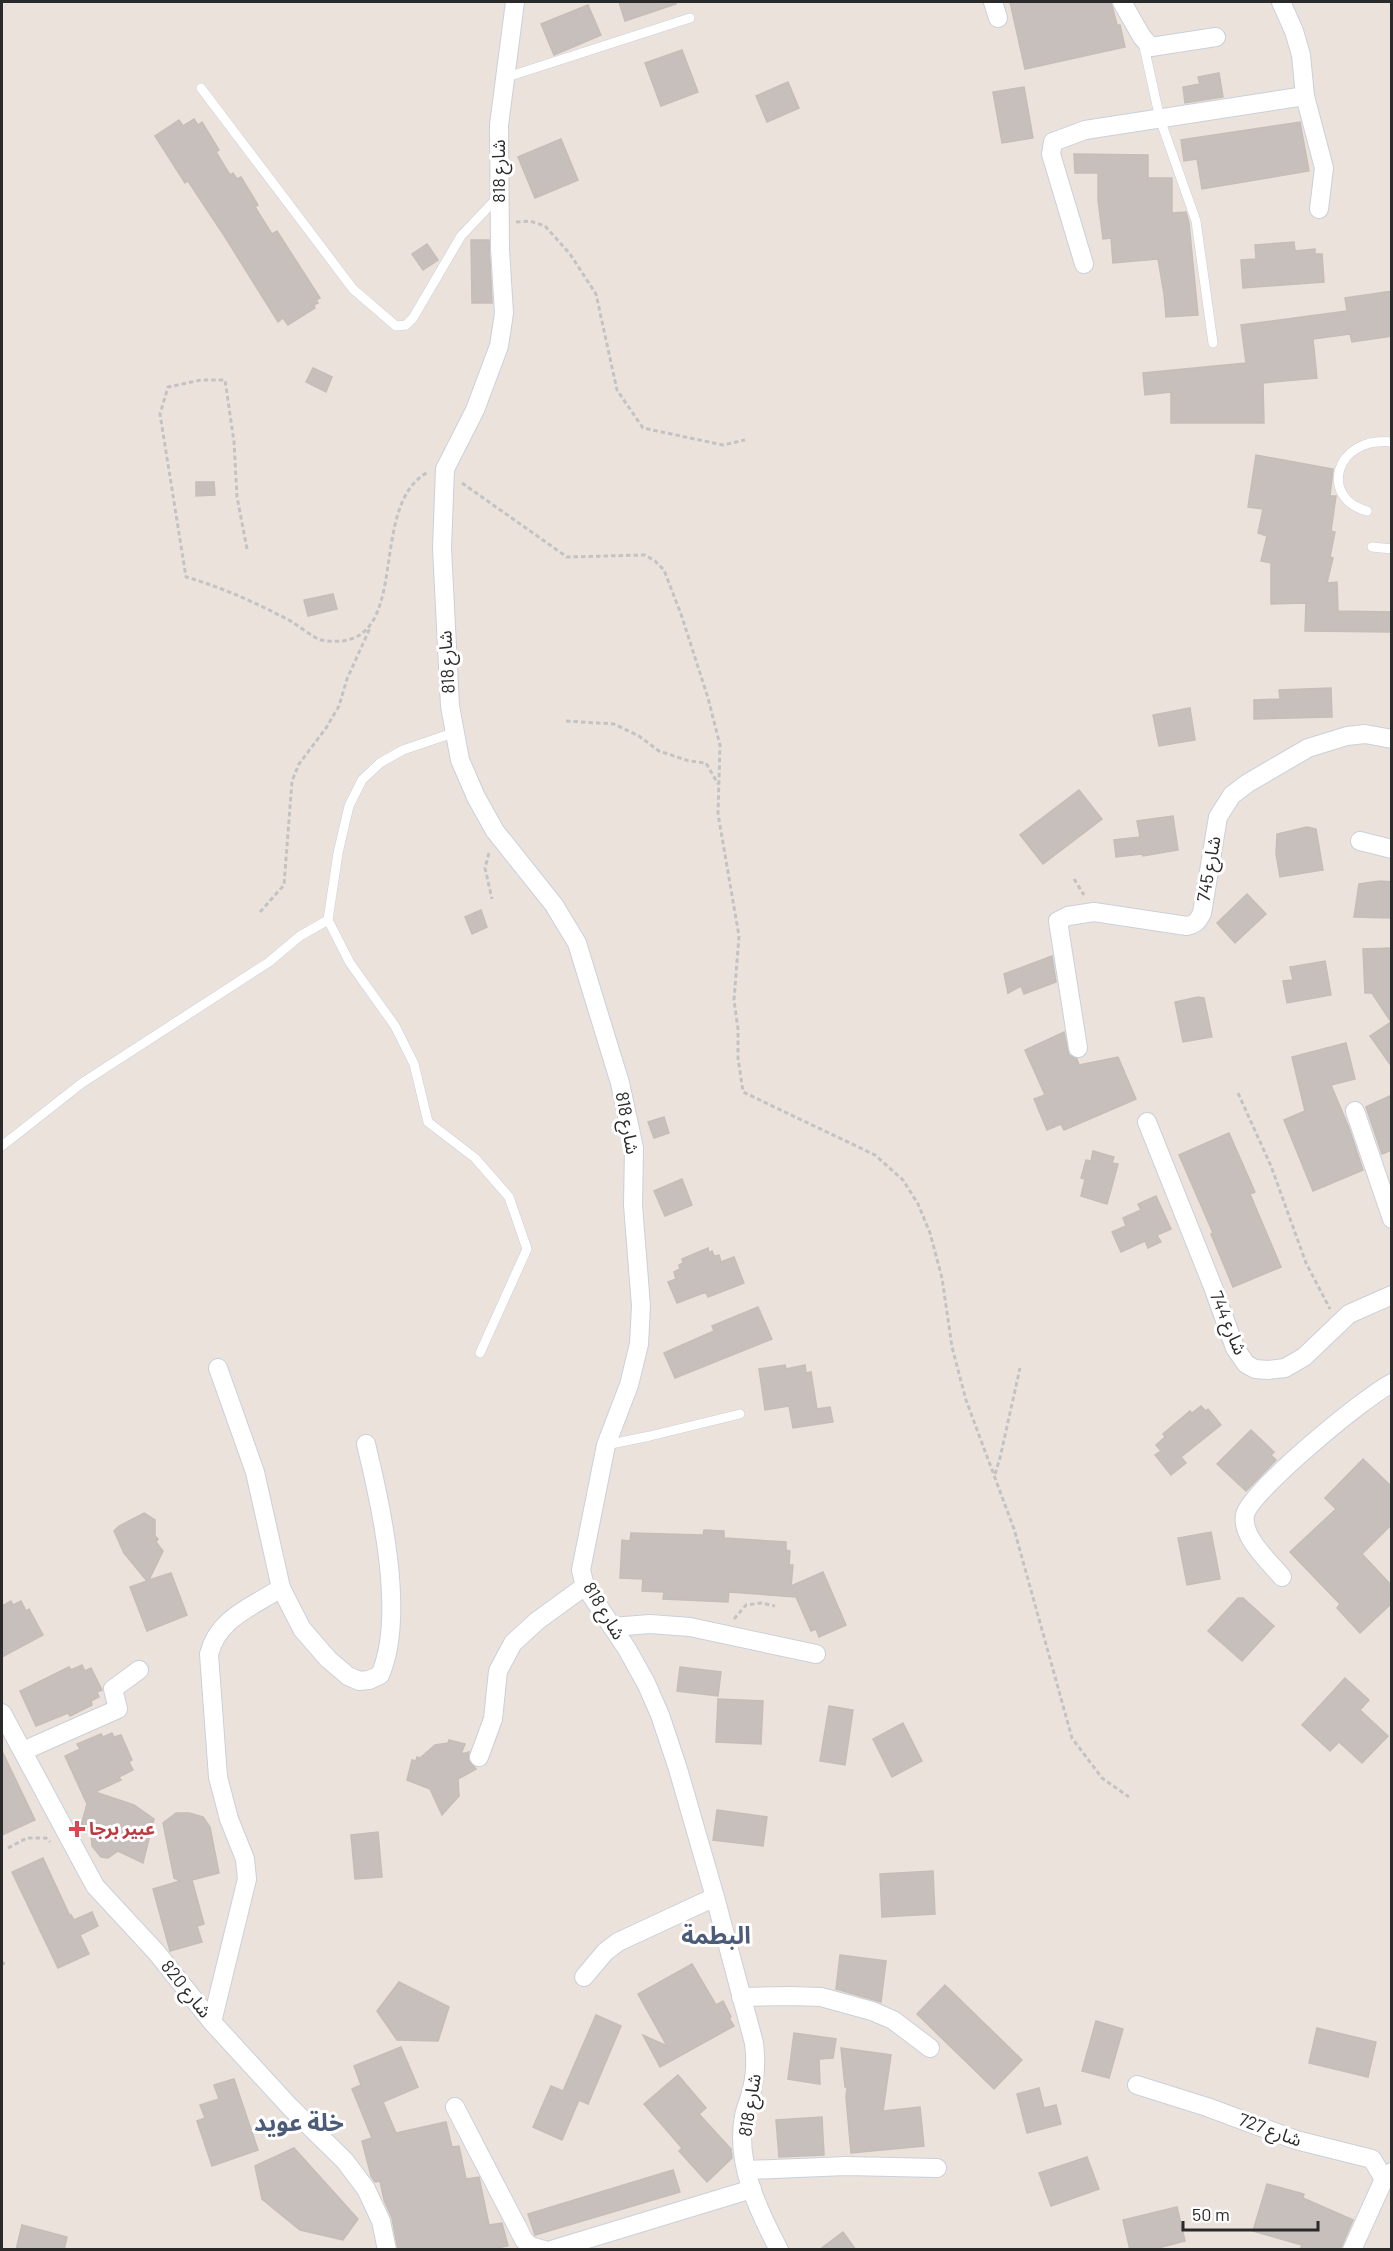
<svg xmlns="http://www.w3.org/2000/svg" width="1393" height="2251" font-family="Barlow,'Noto Sans Arabic',sans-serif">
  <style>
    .building { fill: #c6bfbc; stroke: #c6bdb6; stroke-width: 1.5 }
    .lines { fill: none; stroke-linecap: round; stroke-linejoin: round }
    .lane-casing { stroke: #cad0db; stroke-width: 10 }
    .street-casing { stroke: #cad0db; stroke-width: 20 }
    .path { stroke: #c3c3c3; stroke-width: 3; stroke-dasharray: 4.5 3; stroke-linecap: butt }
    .lane { stroke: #fff; stroke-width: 9 }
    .street { stroke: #fff; stroke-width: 18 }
    .health-dot { fill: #e0444e; stroke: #fff; stroke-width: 2 }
    .labels { text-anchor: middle; stroke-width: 6; stroke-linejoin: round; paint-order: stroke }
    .street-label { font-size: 18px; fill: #2a2a2a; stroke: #fff }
    .health-label { font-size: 18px; font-weight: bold; fill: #be3a42; stroke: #fff; text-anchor: start }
    .district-label { font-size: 24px; font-weight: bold; fill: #4c5c78; stroke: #fff }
  </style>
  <rect width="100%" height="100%" fill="#ebe2dc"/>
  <g class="building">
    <path d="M619,2H676V4L625,21Z"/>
    <path d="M1010,2H1111L1117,25H1120L1125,47L1025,69Z"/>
    <path d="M588,5L601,35L554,55L541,24Z"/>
    <path d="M682,50L698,92L661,106L645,63Z"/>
    <path d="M1219,73L1223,97L1185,103L1183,87L1200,84L1198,77Z"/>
    <path d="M788,82L799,108L767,122L756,96Z"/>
    <path d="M1024,87L1033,138L1002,143L993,92Z"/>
    <path d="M194,119L198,125L202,122L219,150L216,152L230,175L233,173L237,179L241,177L258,205L255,207L270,231L272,234L277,231L320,298L316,300L318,303L314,305L315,308L288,325L283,318L278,322L225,237L188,181L185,183L155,136L179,120L183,126Z"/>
    <path d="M1300,122L1309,171L1202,189L1197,159L1184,161L1181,140Z"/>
    <path d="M561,139L578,180L535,198L518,157Z"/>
    <path d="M1074,154L1148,155V178H1172V213L1186,212L1189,223L1198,315L1166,317L1164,294L1158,259L1113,263L1111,238L1103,239L1098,200V173H1075Z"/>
    <path d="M471,240H489L492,303H472Z"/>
    <path d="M1294,242L1295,251L1315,249V254H1322L1324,282L1243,288L1241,260L1256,259L1255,245Z"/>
    <path d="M427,244L438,260L423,270L412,254Z"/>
    <path d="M1392,291V336L1352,342L1350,334L1313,339L1317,378L1263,383L1264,423H1171V392L1145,395L1143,373L1246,363L1241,325L1347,311L1345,298Z"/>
    <path d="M313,368L332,377L326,392L306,382Z"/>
    <path d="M1256,455L1333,469L1330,496H1336L1331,531L1335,532L1330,557L1333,558L1327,583L1337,582L1338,611L1392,612V632L1305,631L1306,603L1271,604V563L1261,561L1267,536L1258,533L1263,509L1248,507Z"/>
    <path d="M196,482H214L215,495L196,496Z"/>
    <path d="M333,594L337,609L308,616L304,600Z"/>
    <path d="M1331,688L1332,717L1254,719V700L1280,699L1279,690Z"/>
    <path d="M1190,708L1195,740L1159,746L1153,715Z"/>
    <path d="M1079,790L1102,819L1043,864L1020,835Z"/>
    <path d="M1173,816L1178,850L1143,856L1142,854L1116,857L1114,840L1140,837L1137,821Z"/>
    <path d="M1307,827L1316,829L1323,870L1280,877L1276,854L1277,834Z"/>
    <path d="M1380,881L1392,882V918L1354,917L1359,884Z"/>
    <path d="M1247,894L1266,914L1235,943L1217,923Z"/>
    <path d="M481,910L487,927L472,934L465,917Z"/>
    <path d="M1392,948V1067L1370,1036L1391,1022L1372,993H1365L1363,949Z"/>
    <path d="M1052,956L1056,982L1024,994L1021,986L1008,993L1004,974Z"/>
    <path d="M1325,961L1331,995L1287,1003L1283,981L1293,980L1290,967Z"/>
    <path d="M1198,997L1204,998L1212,1037L1183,1042L1175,1002Z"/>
    <path d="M1064,1032L1069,1055L1077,1059L1079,1065L1118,1057L1136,1099L1064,1130L1061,1124L1047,1130L1034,1099L1045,1095L1025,1050Z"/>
    <path d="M1346,1043L1355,1079L1331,1085L1349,1128L1363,1170L1313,1191L1284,1120L1305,1111L1292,1057Z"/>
    <path d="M1392,1095V1150L1382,1154L1366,1107Z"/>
    <path d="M664,1117L669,1133L654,1138L648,1122Z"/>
    <path d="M1229,1133L1255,1192L1250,1194L1281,1267L1233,1287L1211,1234L1213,1233L1179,1155Z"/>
    <path d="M1093,1151L1114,1157L1112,1163L1118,1164L1107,1204L1081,1196L1085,1179L1081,1178L1086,1160L1091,1161Z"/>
    <path d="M682,1179L692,1205L665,1216L654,1191Z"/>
    <path d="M1156,1196L1171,1229L1157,1235L1161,1242L1148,1248L1145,1241L1121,1252L1112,1232L1126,1226L1123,1218L1141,1210L1138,1204Z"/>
    <path d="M708,1248L709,1253L712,1251L714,1256L719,1255L721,1262L734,1257L744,1283L708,1297L706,1292L677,1303L668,1282L676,1279L674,1272L680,1269L679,1265L683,1263L682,1259Z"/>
    <path d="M758,1307L772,1339L675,1378L664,1353L714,1331L712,1326Z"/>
    <path d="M785,1365L786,1369L805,1365L806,1373L811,1372L817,1409L830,1407L833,1422L793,1428L789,1406L765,1410L759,1369Z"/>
    <path d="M1201,1406L1206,1411L1208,1409L1221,1425L1181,1457L1186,1463L1171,1475L1155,1455L1161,1451L1156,1445L1165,1437L1163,1434L1190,1411L1192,1413Z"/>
    <path d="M1251,1430L1274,1452L1271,1455L1276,1460L1246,1491L1217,1464Z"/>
    <path d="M1363,1459L1392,1487V1524L1362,1554L1392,1586V1603L1360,1633L1337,1608L1340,1604L1290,1552L1336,1509L1325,1498Z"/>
    <path d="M144,1513L155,1520V1536L158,1539L156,1542L163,1551L149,1580L171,1573L187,1615L147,1631L130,1587L147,1581L124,1553L114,1531L119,1526Z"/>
    <path d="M704,1530L724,1531V1538L786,1542V1550L790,1551L789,1565H793L791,1586L823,1572L846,1625L819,1637L816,1629L811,1631L796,1597L729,1592L728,1602L663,1599L664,1592L642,1591L643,1579L620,1578L622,1540L630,1541L631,1533L703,1535Z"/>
    <path d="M1211,1532L1220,1579L1187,1585L1178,1538Z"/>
    <path d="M1238,1598H1243L1274,1626L1242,1661L1208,1631Z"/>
    <path d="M11,1601L13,1605L21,1601L26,1611L29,1609L43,1635L2,1657V1606Z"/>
    <path d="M82,1665L85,1671L91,1668L102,1690L97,1692L99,1697L91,1701L92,1705L70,1716L68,1713L36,1726L20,1691L69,1667L71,1670Z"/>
    <path d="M680,1667L721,1672L718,1696L677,1691Z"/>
    <path d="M1345,1678L1369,1700L1360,1710L1388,1736L1362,1763L1339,1742L1330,1751L1302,1725Z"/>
    <path d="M718,1699L763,1701L761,1744L716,1742Z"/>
    <path d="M829,1706L853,1710L845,1765L820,1761Z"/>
    <path d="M903,1723L922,1761L892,1777L873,1739Z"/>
    <path d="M112,1733L114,1737L121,1735L132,1760L129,1762L133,1770L119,1777L121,1780L95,1792L134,1805L154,1819L143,1863L118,1851L108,1858L101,1857L92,1846L91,1833L80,1829L87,1804L65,1756L80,1749L77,1744L101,1734L103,1737Z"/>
    <path d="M449,1740L465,1744L461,1754L469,1752L468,1759L476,1769L458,1779L459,1796L442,1815L430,1789L407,1780L412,1760L416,1761L417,1757L420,1758L435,1745L448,1743Z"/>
    <path d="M2,1751L35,1820L2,1835Z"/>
    <path d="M717,1810L767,1817L763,1846L713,1840Z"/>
    <path d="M176,1813H189L203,1817L210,1827L219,1873L192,1880L204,1924L197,1926L202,1942L170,1951L153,1889L180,1881L174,1878L163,1823Z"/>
    <path d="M378,1832L382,1877L355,1879L351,1835Z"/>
    <path d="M43,1858L70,1916L71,1915L74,1920L92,1912L98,1926L80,1935L89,1954L58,1968L12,1872Z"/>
    <path d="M933,1871L935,1914L882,1917L880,1874Z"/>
    <path d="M840,1955L886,1961L881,2002L836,1989Z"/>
    <path d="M692,1964L716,2005L723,2001L731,2017L729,2018L734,2026L660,2067L643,2035L667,2046L638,1994Z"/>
    <path d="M399,1982L449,2007L438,2041L397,2040L377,2011Z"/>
    <path d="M945,1985L1022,2060L994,2089L917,2014Z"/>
    <path d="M596,2015L621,2026L588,2104L579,2100L562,2140L533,2127L551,2086L563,2091Z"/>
    <path d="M1096,2021L1123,2029L1109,2078L1082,2071Z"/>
    <path d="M1317,2028L1376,2042L1368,2077L1309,2063Z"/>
    <path d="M794,2033L836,2039L833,2058L819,2059L820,2084L788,2079Z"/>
    <path d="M401,2047L418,2087L383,2102L396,2133L446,2122L452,2147L459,2146L466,2179L479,2177L489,2225L502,2223L508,2246L486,2250H398L392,2218L384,2200L380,2181L375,2182L371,2176L362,2141L372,2138L352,2089L361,2085L354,2066Z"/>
    <path d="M841,2048L891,2055L883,2111L920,2107L924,2146L851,2153L846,2097L847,2087H845Z"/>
    <path d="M678,2075L706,2108L699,2114L731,2149L732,2158L707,2182L679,2151L682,2148L644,2104Z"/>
    <path d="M234,2079L258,2150L212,2166L197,2121L205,2118L200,2105L219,2099L214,2085Z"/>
    <path d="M1039,2088L1044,2108L1056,2105L1061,2124L1027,2133L1017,2094Z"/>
    <path d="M822,2117L824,2155L779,2157L776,2120Z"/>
    <path d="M294,2148L358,2219L343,2240L300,2230L262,2199L255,2166Z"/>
    <path d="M1087,2157L1099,2189L1051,2206L1039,2173Z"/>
    <path d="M673,2170L680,2192L535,2235L528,2214Z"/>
    <path d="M1267,2184L1304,2194L1303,2198L1353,2220L1340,2250H1300L1302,2245L1253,2231Z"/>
    <path d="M1177,2207L1185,2241L1151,2250H1130L1123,2220Z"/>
    <path d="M22,2225L67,2237L64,2250H16Z"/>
    <path d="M843,2232L856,2250H819Z"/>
  </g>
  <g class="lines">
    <defs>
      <g id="lane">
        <path d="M1143,42L1160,119L1196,221L1213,343"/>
        <path d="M507,77L690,18"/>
        <path d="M201,88L353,289L396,326L406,325L413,318L461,236L498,197"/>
        <path d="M1367,511C1319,498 1334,436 1392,442"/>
        <path d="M1372,547L1392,549"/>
        <path d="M453,733L403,750L380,763L362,780L349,806L338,853L328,920L350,963L395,1026L414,1064L428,1122L475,1158L509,1197L527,1249L480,1353"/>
        <path d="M2,1146L82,1083L269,962L300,936L328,920"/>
        <path d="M606,1445L650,1436L740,1414"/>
      </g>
      <g id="street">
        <path d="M515,2L499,125L500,249L504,313L499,346L475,410L445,469L442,548L450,706L460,760L476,797L495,831L554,905L577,943L620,1083L634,1148L633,1205L641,1306L639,1344L629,1385L606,1445L581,1570L585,1586L627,1649L646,1683L660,1715L678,1769L715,1897L754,2043C756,2059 756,2073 752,2089C750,2098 746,2107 744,2116C735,2162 758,2210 779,2250"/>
        <path d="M993,2L998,18"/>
        <path d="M1122,2L1142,37L1151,47L1216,37"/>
        <path d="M1281,2L1294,31L1301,55L1305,96L1324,168L1319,209"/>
        <path d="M1084,264L1051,154L1053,142L1085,130L1305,96"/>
        <path d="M1360,841L1392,849"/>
        <path d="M1078,1048L1058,921L1068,916L1094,912L1187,926C1196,924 1198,921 1202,913L1218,817L1232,795L1248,783L1308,748L1347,736L1365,734L1392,739"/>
        <path d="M1355,1111L1392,1219"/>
        <path d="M1147,1122L1213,1287L1235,1348L1246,1364L1255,1369L1268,1370L1285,1368L1304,1357L1349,1314L1392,1295"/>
        <path d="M218,1368L255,1472L281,1588L302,1629L328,1659L348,1676L359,1681L369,1680L380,1675C406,1617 381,1505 366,1444"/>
        <path d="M1282,1577C1269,1561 1241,1537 1245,1515C1249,1492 1367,1395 1392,1383"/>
        <path d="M612,1627L650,1624L690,1627L816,1654"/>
        <path d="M2,1713L95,1886L157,1953L212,2022L290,2107L345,2161L366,2189L381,2221L387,2250"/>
        <path d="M23,1751L118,1709L113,1689L139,1670"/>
        <path d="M479,1757L493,1719L498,1671L513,1643L537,1621L585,1586"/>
        <path d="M584,1977L605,1952L618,1942L715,1897"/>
        <path d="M741,1997L791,1996L821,1997L872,2011L893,2020L930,2048"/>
        <path d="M212,2022L247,1879L245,1859L229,1819L218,1777L209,1654C218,1618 252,1607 281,1588"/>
        <path d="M1137,2085L1207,2107L1296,2140L1372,2159L1384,2179L1392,2172"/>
        <path d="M455,2107L524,2240L530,2246L544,2250"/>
        <path d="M747,2170L846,2166L937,2168"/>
        <path d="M551,2250L752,2189"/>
        <path d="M1352,2250L1384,2179"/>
      </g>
    </defs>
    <use href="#lane" class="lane-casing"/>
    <use href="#street" class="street-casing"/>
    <g class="path">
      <path d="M516,222L530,221L545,226L570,254L596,294L617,390L643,428L723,445L745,440"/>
      <path d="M462,483L567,557L645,555L655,561L664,570L682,617L708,698L720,745L718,814L739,936L734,1000L738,1029V1058L743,1092L875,1155L903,1180L918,1204L930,1233L942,1278L952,1347L966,1400L1014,1529L1072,1738L1102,1778L1129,1797"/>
      <path d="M247,549L237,497L234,442L225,380H201L168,387L160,414L186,577C221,587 254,602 287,619C295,623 315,639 321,640C418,657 363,507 428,472"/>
      <path d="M566,721L614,724L639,736L659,751L689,761L706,763L718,784"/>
      <path d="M489,853L485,868L492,899"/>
      <path d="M1074,879L1084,895"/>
      <path d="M260,912L284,885L292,781L299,764L326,728L339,706L347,679L370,628"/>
      <path d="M1238,1093L1271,1166L1306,1263L1330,1309"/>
      <path d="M995,1474L1000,1458L1020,1368"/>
      <path d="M734,1619L746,1605L761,1603L775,1606"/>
      <path d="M8,1848L27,1838H46L50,1842"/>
      <path d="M2,1963L5,1964"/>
    </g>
    <use href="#lane" class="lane"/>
    <use href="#street" class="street"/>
  </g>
  <path class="health-dot" d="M74 1820h6v6h6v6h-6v6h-6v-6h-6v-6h6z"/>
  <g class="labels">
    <g class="street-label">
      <text transform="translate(499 171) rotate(-90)" y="6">شارع 818</text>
      <text transform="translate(447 662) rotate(-93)" y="6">شارع 818</text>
      <text transform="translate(1209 869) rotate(-80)" y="6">شارع 745</text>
      <text transform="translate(627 1123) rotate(80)" y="6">شارع 818</text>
      <text transform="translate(1228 1323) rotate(67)" y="6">شارع 744</text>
      <text transform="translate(604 1611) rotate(59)" y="6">شارع 818</text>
      <text transform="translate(186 1989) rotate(51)" y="6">شارع 820</text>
      <text transform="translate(750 2105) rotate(-81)" y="6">شارع 818</text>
      <text transform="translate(1270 2130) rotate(20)" y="6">شارع 727</text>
    </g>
    <g class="health-label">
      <text x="89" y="1835">عبير برجا</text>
    </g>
    <g class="district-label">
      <text x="716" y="1944">البطمة</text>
      <text x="299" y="2131">خلة عويد</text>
    </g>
  </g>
  <rect width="1393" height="2251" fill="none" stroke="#2a2a2a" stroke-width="6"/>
  <path d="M1183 2221v9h135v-9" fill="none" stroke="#2a2a2a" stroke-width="3"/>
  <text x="1192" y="2221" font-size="18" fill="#2a2a2a" stroke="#ffffff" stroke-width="4.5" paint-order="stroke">50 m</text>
</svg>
